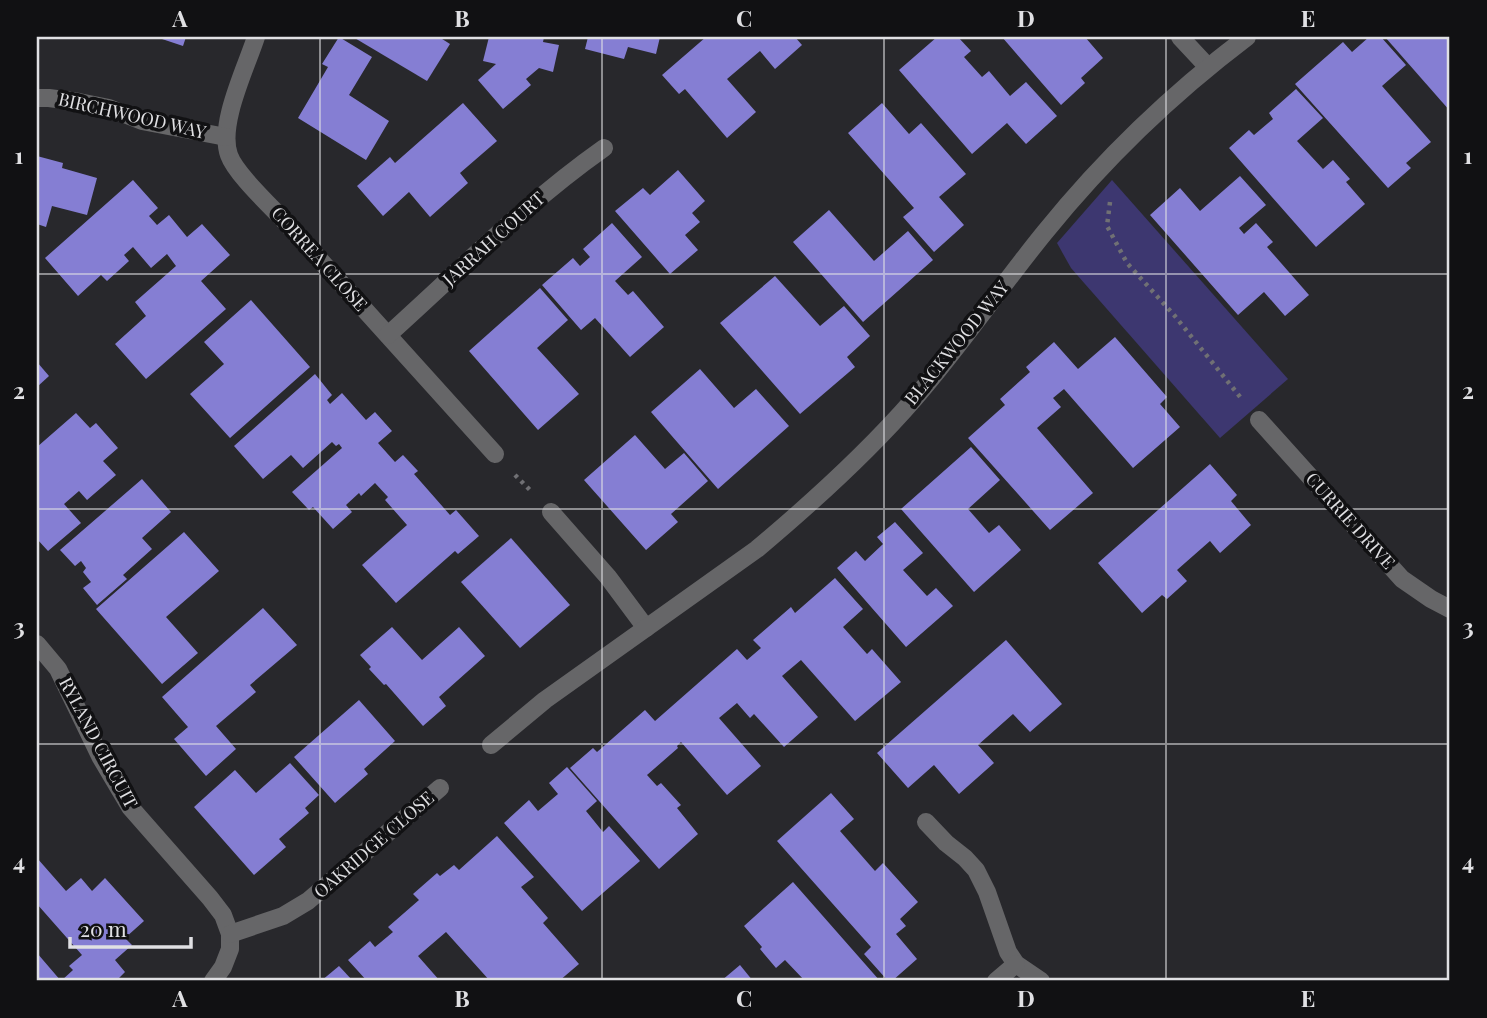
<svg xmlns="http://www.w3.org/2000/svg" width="1487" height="1018" font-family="'Playfair Display',serif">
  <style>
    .green { fill: #3d3770 }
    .building { fill: #857ed3 }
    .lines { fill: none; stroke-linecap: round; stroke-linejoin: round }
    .path { stroke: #707074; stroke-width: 4.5; stroke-dasharray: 3.5 5; stroke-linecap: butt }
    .minor { stroke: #666668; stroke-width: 18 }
    .grid { fill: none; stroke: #e0e0e3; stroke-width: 2; stroke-opacity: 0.55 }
    .labels { text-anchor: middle; stroke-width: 7; stroke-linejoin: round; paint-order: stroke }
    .street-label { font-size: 18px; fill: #e0e0e3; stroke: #111113 }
    .neatline { fill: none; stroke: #e0e0e3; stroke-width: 2.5 }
    .grid-label { font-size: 23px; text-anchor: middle; font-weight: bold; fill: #e0e0e3 }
  </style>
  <rect width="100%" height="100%" fill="#28282c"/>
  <path class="green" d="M1112,180L1288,379L1220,438L1071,268L1057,243Z"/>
  <g class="building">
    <path d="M156,37H186L183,46Z"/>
    <path d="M339,37L372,57L349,95L389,121L366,160L298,118L328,67L322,64Z"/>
    <path d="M353,37H439L450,44L427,81Z"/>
    <path d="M489,37H544L543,42L559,45L553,72L539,68L526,79L531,85L503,109L478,80L496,64L483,61Z"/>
    <path d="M588,37H660L656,54L628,47L624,59L585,49Z"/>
    <path d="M706,37H795L802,45L775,69L760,51L727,79L756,112L727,138L685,89L679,94L662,75Z"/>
    <path d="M937,37H958L971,51L964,57L982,77L989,71L1010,96L1026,82L1057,116L1026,144L1007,123L972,154L899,70Z"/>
    <path d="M1002,37H1085L1103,58L1081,78L1085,83L1061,105Z"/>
    <path d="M1369,37H1381L1406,65L1382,86L1431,142L1406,163L1411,168L1388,188L1295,84L1343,42L1352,52Z"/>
    <path d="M1385,37H1450V111Z"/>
    <path d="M1296,89L1323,118L1297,141L1323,169L1333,160L1350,179L1346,182L1365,204L1316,247L1229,148L1249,130L1254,135L1273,119L1269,113Z"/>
    <path d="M463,103L497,141L460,173L468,183L430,217L409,192L383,216L357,186L390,157L395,163Z"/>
    <path d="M882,103L909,134L921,123L966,174L939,197L964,225L934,252L903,217L914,208L848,133Z"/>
    <path d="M37,156L63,163L62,168L97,178L87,215L52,206L46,227L37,224Z"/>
    <path d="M678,170L705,201L692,213L700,222L685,235L698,250L670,274L615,211L643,188L650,195Z"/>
    <path d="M1240,176L1266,205L1239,228L1244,234L1256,223L1273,242L1267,247L1309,295L1285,316L1264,292L1238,315L1150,215L1180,188L1200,211Z"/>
    <path d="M133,180L158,208L149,216L157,225L169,215L187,237L202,224L230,255L201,281L226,309L146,379L115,344L146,316L135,302L176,266L167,254L151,268L133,247L124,255L129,261L107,281L101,275L78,296L45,258Z"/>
    <path d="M829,210L874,261L908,231L933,260L863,322L793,242Z"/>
    <path d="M612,223L642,257L615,281L628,295L633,291L664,327L630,357L595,318L581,330L542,285L573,258L580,266L590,257L583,249Z"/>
    <path d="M775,276L820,326L844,306L870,336L847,357L855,367L800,414L720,323Z"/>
    <path d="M540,288L568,320L537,348L579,394L538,430L469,351Z"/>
    <path d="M251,300L310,367L230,438L190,394L224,364L204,342Z"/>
    <path d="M1115,337L1167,397L1160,404L1180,427L1133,468L1064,389L1053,398L1061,407L1037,428L1093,493L1050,530L968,438L1005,405L1000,399L1030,372L1026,367L1054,342L1078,369Z"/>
    <path d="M37,362L49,376L37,387Z"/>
    <path d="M700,369L734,408L756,389L789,426L718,489L651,412Z"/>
    <path d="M315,374L332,395L327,400L330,404L342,393L366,420L375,412L392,431L378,443L395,462L403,455L418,471L414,474L450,515L456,510L479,536L458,554L455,551L396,603L362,565L407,525L385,500L388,497L375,483L361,496L359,493L346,505L352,512L333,529L313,507L309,510L292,492L342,448L339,444L336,446L332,442L303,468L291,455L263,479L234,446Z"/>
    <path d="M76,413L90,428L96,423L118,448L103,461L116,475L87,500L79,491L64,504L81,523L48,551L37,539V447Z"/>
    <path d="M635,435L665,469L684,453L708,481L671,514L678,522L646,550L584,480Z"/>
    <path d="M971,447L1000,480L968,509L989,533L999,525L1021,550L974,592L901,509Z"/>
    <path d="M1210,464L1237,495L1231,501L1251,525L1220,553L1210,541L1177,570L1187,581L1167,599L1162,595L1142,613L1098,563Z"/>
    <path d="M142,479L171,512L142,538L152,549L123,575L127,579L97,605L83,588L91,582L83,572L86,568L81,561L75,566L60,550Z"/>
    <path d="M895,522L923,553L903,570L927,596L936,588L953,606L906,647L837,568L856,551L865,561L883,544L877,537Z"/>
    <path d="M184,532L219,571L166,617L198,653L162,684L96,609Z"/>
    <path d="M511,538L570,605L520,648L461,582Z"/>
    <path d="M835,578L863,609L843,627L867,654L872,649L901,682L855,721L801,660L782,676L818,717L784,747L754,714L750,718L737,703L719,718L761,766L727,795L681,742L677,746L678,748L647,775L657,786L661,783L681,805L677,808L698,834L659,869L570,768L593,748L597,752L645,710L655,721L737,649L747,660L761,648L753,640L791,607L795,613Z"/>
    <path d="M263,608L297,645L250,685L256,692L216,726L236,749L206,776L174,739L188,727L162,697Z"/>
    <path d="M392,627L422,660L459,627L485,656L439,697L446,706L423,726L386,684L384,685L369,669L371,667L360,655Z"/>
    <path d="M1006,640L1062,704L1030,732L1013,714L978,745L994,763L959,794L934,765L908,788L877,753Z"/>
    <path d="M359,700L395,741L364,769L368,774L335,803L294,757Z"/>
    <path d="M290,763L319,795L305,808L309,813L279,839L286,847L254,875L194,807L235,770L256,793Z"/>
    <path d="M567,767L597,801L586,811L603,832L609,826L640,861L582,911L504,823L529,800L538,811L558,794L549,783Z"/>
    <path d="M831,793L854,819L840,831L875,871L883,863L918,902L900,919L906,926L896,934L917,959L892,981H888L864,954L871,947L777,841Z"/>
    <path d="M497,836L534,877L521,887L548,918L543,923L579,964L559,981H490L446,932L418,956L440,981H367L348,960L370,941L375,947L393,932L388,927L419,900L413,894L437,873L440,876L454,865L459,870Z"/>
    <path d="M37,858L66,891L81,878L92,891L105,878L144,921L125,938L132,945L115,960L125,972L116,981H37V953L61,981L73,970L69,966L82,955L37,904Z"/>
    <path d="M793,882L880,981H805L785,960L776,968L760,949L762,947L744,926Z"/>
    <path d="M740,965L753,981H721Z"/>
    <path d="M339,966L353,981H321Z"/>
  </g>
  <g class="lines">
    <g class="path">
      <path d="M1110,202L1107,226L1127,263L1174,315L1241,398"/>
      <path d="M515,475L531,491"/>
    </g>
    <g class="minor">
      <path d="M256,37C246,68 218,124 229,155C236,175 275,210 291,228C359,303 427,378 495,454"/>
      <path d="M1180,37L1208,67"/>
      <path d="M37,98H49L79,102L109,108L142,121L226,137"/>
      <path d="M388,335C458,272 526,203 604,148"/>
      <path d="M1259,420L1402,579L1431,599L1450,609"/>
      <path d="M551,512L608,577L646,628"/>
      <path d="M37,644L58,669L101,758L130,807L210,898L223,915L230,934V949L223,967L213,981"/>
      <path d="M491,745L545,700L757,549C813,502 867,453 914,399C961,345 1001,286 1045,232C1104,159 1173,93 1247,37"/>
      <path d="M926,822L946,843L965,858L976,870L987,892L1008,952L1016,964L1041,981"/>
      <path d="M230,934L283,916L308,901L440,788"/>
      <path d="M996,981L1016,964"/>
    </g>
  </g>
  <path class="grid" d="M320,37V981M602,37V981M884,37V981M1166,37V981M37,274H1450M37,509H1450M37,744H1450"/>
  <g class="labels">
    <g class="street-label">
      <text transform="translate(132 116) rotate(13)" y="6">BIRCHWOOD WAY</text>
      <text transform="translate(494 239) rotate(-42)" y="6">JARRAH COURT</text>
      <text transform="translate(319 259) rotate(48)" y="6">CORREA CLOSE</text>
      <text transform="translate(957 343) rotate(-51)" y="6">BLACKWOOD WAY</text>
      <text transform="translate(1350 521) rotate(48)" y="6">CURRIE DRIVE</text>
      <text transform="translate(98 743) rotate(62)" y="6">RYLAND CIRCUIT</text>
      <text transform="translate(374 845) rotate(-41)" y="6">OAKRIDGE CLOSE</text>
    </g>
  </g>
  <rect width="1487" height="1018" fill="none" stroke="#111113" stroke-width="77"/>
  <path d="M70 937v10h121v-10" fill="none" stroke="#e0e0e3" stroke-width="3.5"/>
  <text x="80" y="937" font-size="21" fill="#e0e0e3" stroke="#111113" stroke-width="5" paint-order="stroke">20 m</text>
  <rect x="38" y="38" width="1410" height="941" class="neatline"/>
  <g class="grid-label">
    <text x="180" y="27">A</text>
    <text x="462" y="27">B</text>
    <text x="744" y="27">C</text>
    <text x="1026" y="27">D</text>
    <text x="1308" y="27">E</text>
    <text x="19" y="164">1</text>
    <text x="1468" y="164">1</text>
    <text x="19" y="399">2</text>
    <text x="1468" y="399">2</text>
    <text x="19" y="635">3</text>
    <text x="1468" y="635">3</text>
    <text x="19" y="870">4</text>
    <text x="1468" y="870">4</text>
    <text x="180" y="1007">A</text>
    <text x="462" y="1007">B</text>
    <text x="744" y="1007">C</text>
    <text x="1026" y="1007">D</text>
    <text x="1308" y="1007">E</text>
  </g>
</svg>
